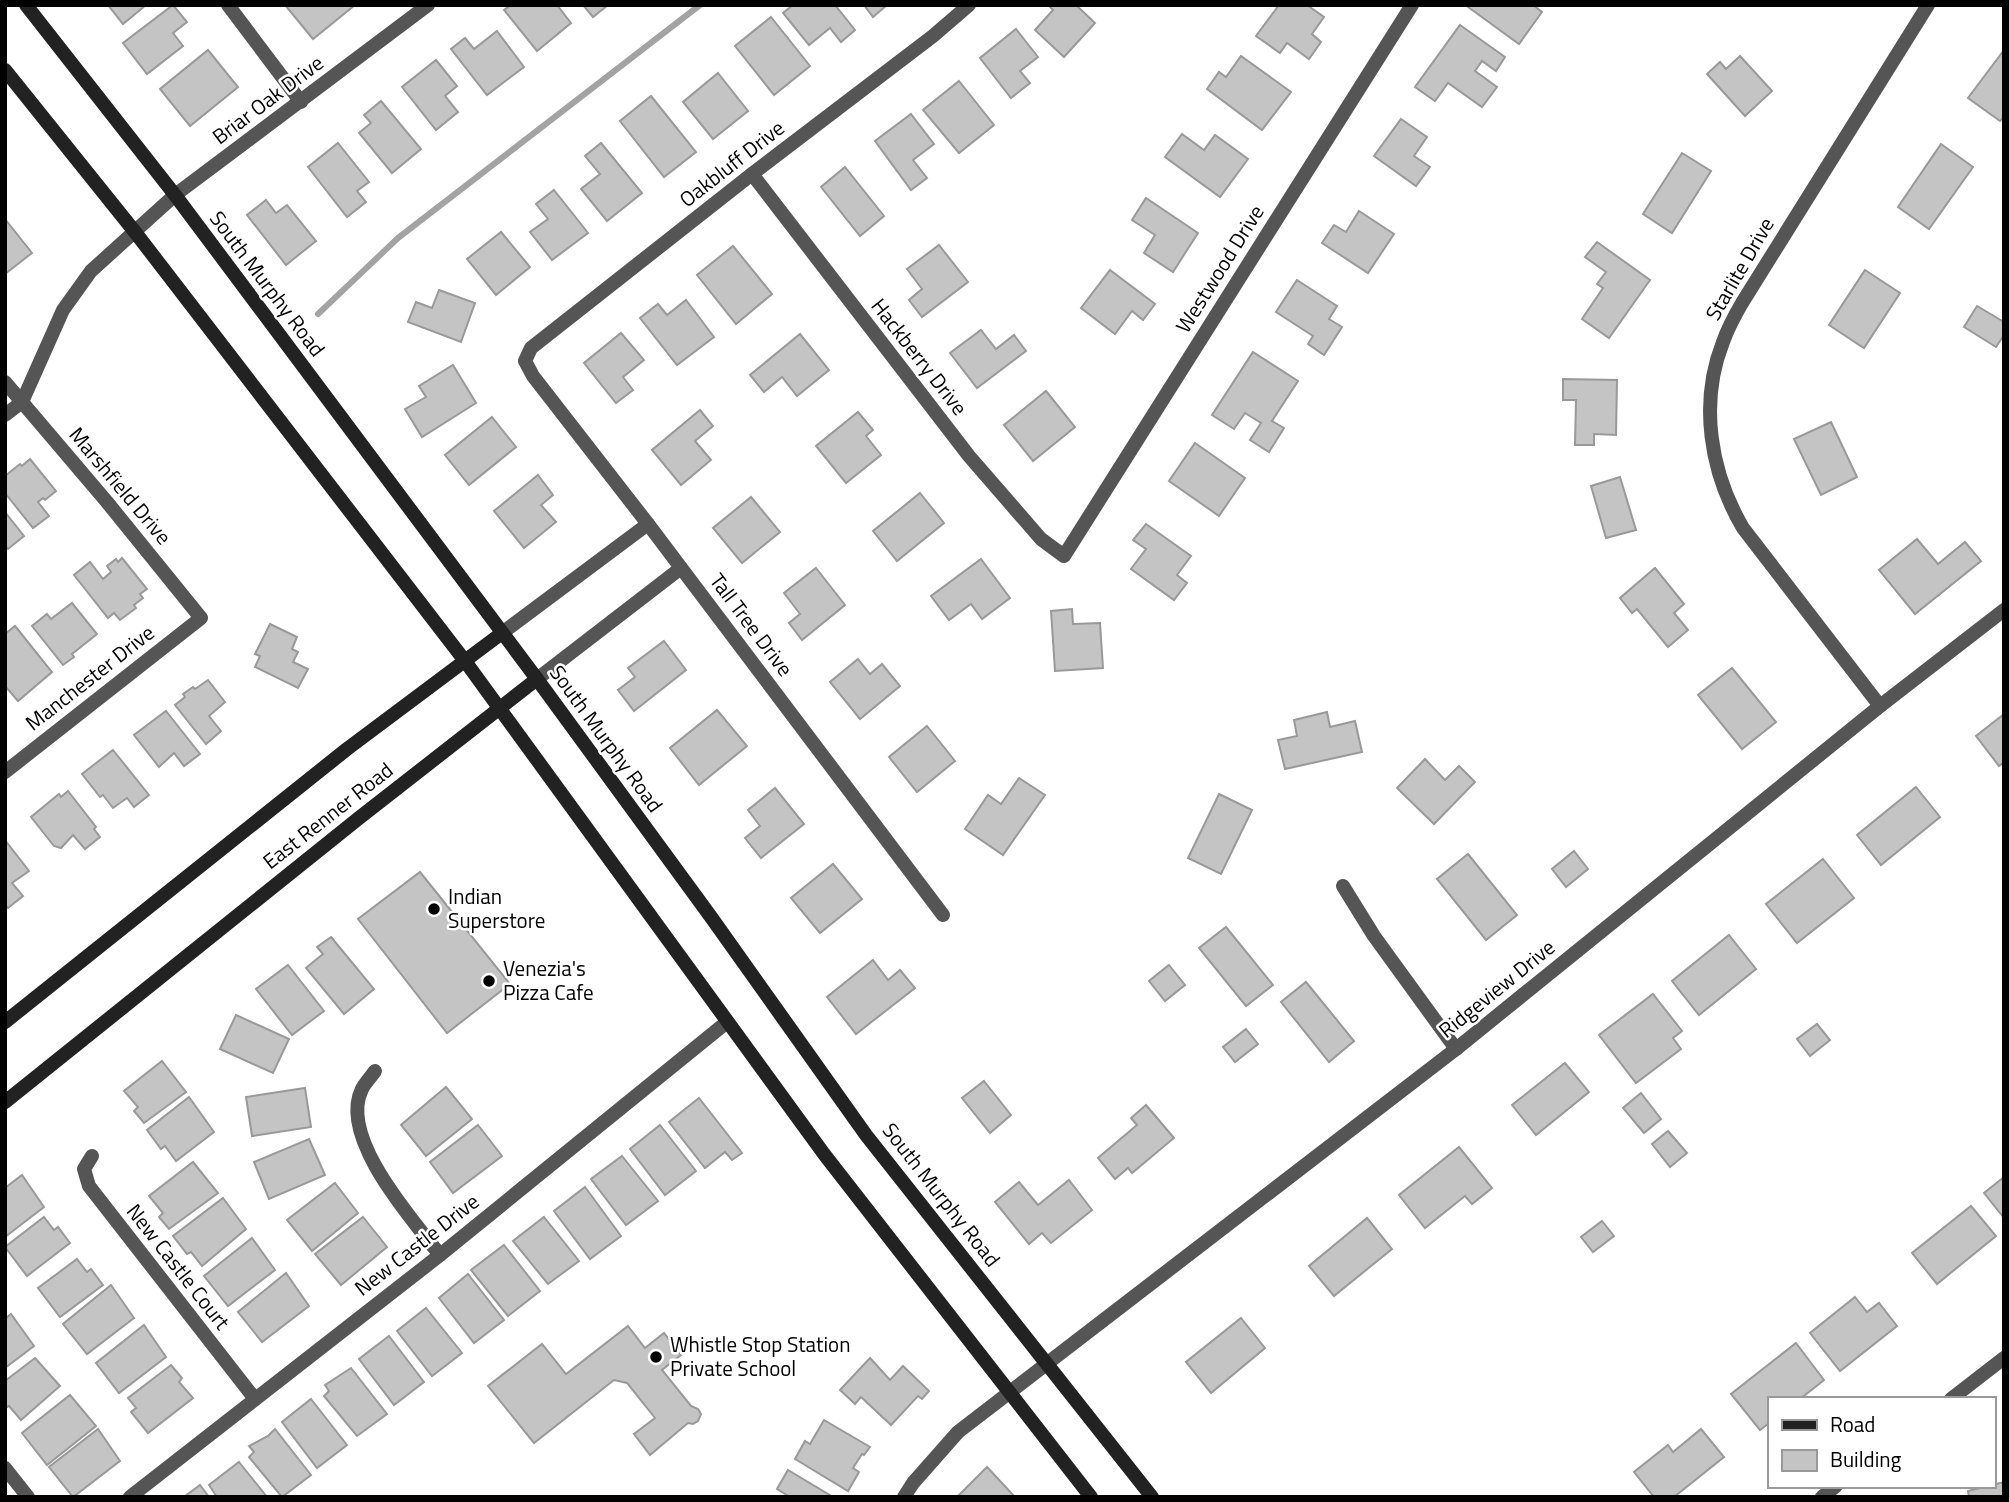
<svg xmlns="http://www.w3.org/2000/svg" width="2009" height="1502" font-family="'Titillium Web',sans-serif">
  <style>
    .lines { fill: none; stroke-linecap: round; stroke-linejoin: round }
    .stream { stroke: #a3a3a3; stroke-width: 6 }
    .building { fill: #c4c4c4; stroke: #999; stroke-width: 2 }
    .street { stroke: #555; stroke-width: 14 }
    .secondary { stroke: #222; stroke-width: 14 }
    .poi-dot { fill: #000; stroke: #fff; stroke-width: 2.5 }
    .labels { text-anchor: middle; stroke-width: 5; stroke-linejoin: round; paint-order: stroke }
    .street-label { font-size: 21px; fill: #000; stroke: #fff }
    .poi-label { font-size: 21px; fill: #000; stroke: #fff; text-anchor: start }
  </style>
  <rect width="100%" height="100%" fill="#fff"/>
  <g class="lines">
    <path class="stream" d="M318,314L398,238L700,5"/>
  </g>
  <g class="building">
    <path d="M108,5H146L123,24Z"/>
    <path d="M173,5L187,22L173,33L183,46L147,74L123,43Z"/>
    <path d="M285,5H355L313,39Z"/>
    <path d="M511,5H557L571,23L537,51L504,10Z"/>
    <path d="M583,5H608L593,17Z"/>
    <path d="M793,5H835L855,30L841,42L830,28L809,45L783,13Z"/>
    <path d="M864,5H887L873,17Z"/>
    <path d="M1048,5H1076L1095,23L1064,57L1035,30L1053,10Z"/>
    <path d="M1279,5H1307L1324,17L1312,34L1321,42L1309,59L1287,43L1280,53L1256,36Z"/>
    <path d="M1470,5H1533L1542,12L1519,44L1468,7Z"/>
    <path d="M771,17L810,66L774,95L735,46Z"/>
    <path d="M1460,25L1505,57L1496,71L1482,61L1475,71L1497,87L1482,107L1448,83L1435,101L1415,87Z"/>
    <path d="M1016,29L1038,57L1020,71L1030,83L1011,98L980,58Z"/>
    <path d="M497,31L524,67L487,95L451,49L465,38L474,49Z"/>
    <path d="M208,50L238,87L190,126L160,89Z"/>
    <path d="M2004,50V117L2000,121L1968,98Z"/>
    <path d="M1241,56L1291,92L1262,130L1207,89L1219,72L1226,77Z"/>
    <path d="M1740,56L1772,91L1745,116L1707,74L1720,62L1726,69Z"/>
    <path d="M436,60L457,86L445,96L458,112L436,130L402,87Z"/>
    <path d="M718,73L748,111L713,139L683,102Z"/>
    <path d="M959,81L994,125L959,153L923,110Z"/>
    <path d="M651,96L696,152L664,177L620,121Z"/>
    <path d="M381,101L421,149L392,173L359,133L371,123L364,115Z"/>
    <path d="M911,114L934,144L913,160L927,178L911,190L875,141Z"/>
    <path d="M1401,119L1427,137L1414,156L1430,167L1416,186L1374,156Z"/>
    <path d="M1182,134L1204,150L1215,135L1248,159L1220,197L1165,157Z"/>
    <path d="M338,143L369,182L357,191L366,202L347,217L308,167Z"/>
    <path d="M601,143L642,193L607,221L581,189L600,174L585,156Z"/>
    <path d="M1941,144L1973,167L1929,229L1898,207Z"/>
    <path d="M1682,153L1711,171L1672,233L1643,214Z"/>
    <path d="M845,167L884,216L860,236L821,187Z"/>
    <path d="M554,190L588,233L552,260L530,232L548,219L536,204Z"/>
    <path d="M1146,198L1198,233L1173,272L1144,253L1155,235L1132,220Z"/>
    <path d="M266,200L276,213L287,205L316,241L286,265L247,215Z"/>
    <path d="M1359,211L1394,234L1368,273L1322,243L1334,225L1346,232Z"/>
    <path d="M5,219L32,253L5,274Z"/>
    <path d="M501,232L530,267L496,295L467,259Z"/>
    <path d="M1597,242L1650,280L1609,338L1582,319L1603,288L1597,284L1606,272L1585,257Z"/>
    <path d="M939,245L968,282L922,317L909,300L922,289L907,269Z"/>
    <path d="M733,246L772,294L736,324L697,275Z"/>
    <path d="M1110,270L1155,304L1143,320L1132,311L1115,334L1081,308Z"/>
    <path d="M1865,270L1900,293L1864,348L1829,325Z"/>
    <path d="M1297,280L1337,306L1329,319L1342,327L1324,355L1308,344L1313,336L1276,312Z"/>
    <path d="M439,290L475,303L461,342L408,322L416,302L432,308Z"/>
    <path d="M686,300L714,337L677,365L640,318L658,304L667,315Z"/>
    <path d="M1977,306L2004,322V335L1996,347L1964,327Z"/>
    <path d="M981,330L996,349L1014,335L1026,351L977,388L950,353Z"/>
    <path d="M621,333L644,360L623,377L633,390L616,403L584,363Z"/>
    <path d="M800,334L829,370L797,396L782,377L764,392L750,375Z"/>
    <path d="M1253,352L1298,381L1272,421L1284,428L1269,452L1250,440L1261,423L1245,413L1234,429L1212,415Z"/>
    <path d="M453,365L476,403L422,437L405,409L426,397L419,386Z"/>
    <path d="M1563,379L1617,380L1616,435L1594,434V445H1575L1576,400H1563Z"/>
    <path d="M1046,391L1075,427L1033,461L1004,425Z"/>
    <path d="M700,410L713,426L695,441L711,460L681,485L652,450Z"/>
    <path d="M858,412L873,430L866,436L881,455L846,483L816,446Z"/>
    <path d="M492,417L516,447L469,485L445,455Z"/>
    <path d="M1831,422L1857,477L1821,495L1794,439Z"/>
    <path d="M1195,443L1245,478L1219,516L1169,481Z"/>
    <path d="M30,459L56,491L45,500L43,498L38,502L49,516L33,528L5,493V476L20,464L22,466Z"/>
    <path d="M538,475L553,495L541,505L556,522L524,548L494,511Z"/>
    <path d="M1620,477L1636,530L1606,538L1591,486Z"/>
    <path d="M920,493L944,523L897,561L873,531Z"/>
    <path d="M751,497L780,532L742,563L713,528Z"/>
    <path d="M5,512L24,536L8,549L5,546Z"/>
    <path d="M1146,524L1191,556L1177,575L1187,583L1174,600L1131,569L1146,549L1133,540Z"/>
    <path d="M1917,539L1938,564L1965,542L1981,561L1915,614L1879,570Z"/>
    <path d="M122,558L147,589L140,594L143,598L134,605L136,608L120,620L114,613L108,618L74,575L90,562L103,579L111,572L107,566L116,559L118,562Z"/>
    <path d="M981,559L1010,598L982,619L971,604L949,620L931,596Z"/>
    <path d="M816,568L845,605L802,640L789,623L800,614L784,593Z"/>
    <path d="M1655,568L1684,604L1674,613L1688,630L1668,647L1637,609L1632,613L1620,598Z"/>
    <path d="M72,603L97,634L72,654L74,657L63,665L32,626L47,614L51,619Z"/>
    <path d="M1072,609L1073,624L1100,623L1103,668L1055,671L1051,611Z"/>
    <path d="M270,624L297,637L292,649L298,652L293,662L308,669L298,688L255,667L260,656L255,654Z"/>
    <path d="M15,626L52,672L18,701L5,686V634Z"/>
    <path d="M664,641L686,670L634,711L618,690L635,677L628,668Z"/>
    <path d="M858,659L870,674L882,664L900,686L860,719L830,682Z"/>
    <path d="M1732,668L1776,722L1742,749L1698,695Z"/>
    <path d="M208,680L225,702L209,716L221,731L206,744L175,705L185,697L183,694L193,687L195,689Z"/>
    <path d="M717,710L747,746L699,785L670,748Z"/>
    <path d="M166,711L200,754L184,766L174,753L159,767L134,735Z"/>
    <path d="M1327,712L1330,727L1355,721L1362,752L1285,769L1278,740L1297,736L1294,720Z"/>
    <path d="M2004,714V762L1999,766L1976,736Z"/>
    <path d="M927,726L955,761L917,792L889,757Z"/>
    <path d="M113,750L149,795L134,807L127,798L113,808L103,795L100,797L82,774Z"/>
    <path d="M1425,759L1445,780L1459,766L1475,782L1434,824L1397,788Z"/>
    <path d="M1019,778L1045,795L1003,855L965,829L988,795L1001,804Z"/>
    <path d="M1916,787L1940,817L1881,865L1857,835Z"/>
    <path d="M775,788L804,824L761,858L745,838L760,826L748,810Z"/>
    <path d="M68,791L96,827L94,829L100,837L85,849L73,835L61,848L54,846L31,817L59,794L61,797Z"/>
    <path d="M1219,794L1252,810L1221,874L1188,858Z"/>
    <path d="M5,840L29,871L12,883L23,896L8,908L5,905Z"/>
    <path d="M1574,851L1588,869L1566,887L1552,869Z"/>
    <path d="M1468,854L1517,915L1486,940L1437,879Z"/>
    <path d="M1823,859L1854,898L1797,943L1766,904Z"/>
    <path d="M833,864L862,899L820,933L791,898Z"/>
    <path d="M420,872L510,984L447,1033L358,919Z"/>
    <path d="M1226,927L1273,985L1246,1006L1199,948Z"/>
    <path d="M1729,935L1756,969L1699,1015L1672,981Z"/>
    <path d="M331,937L374,989L344,1014L306,968L323,954L317,947Z"/>
    <path d="M873,960L888,980L900,970L915,988L856,1034L827,997Z"/>
    <path d="M288,965L324,1011L292,1035L256,989Z"/>
    <path d="M1169,965L1185,985L1165,1001L1149,981Z"/>
    <path d="M1306,982L1354,1041L1329,1062L1281,1002Z"/>
    <path d="M1653,994L1682,1031L1673,1038L1681,1049L1636,1083L1599,1035Z"/>
    <path d="M236,1015L289,1039L273,1073L220,1049Z"/>
    <path d="M1817,1024L1830,1040L1810,1056L1797,1039Z"/>
    <path d="M1246,1029L1258,1044L1235,1062L1223,1047Z"/>
    <path d="M162,1061L186,1092L144,1123L134,1111L138,1107L124,1091Z"/>
    <path d="M1565,1063L1589,1092L1536,1135L1512,1105Z"/>
    <path d="M984,1081L1011,1115L990,1133L962,1098Z"/>
    <path d="M446,1087L472,1119L426,1156L401,1125Z"/>
    <path d="M305,1088L311,1127L252,1136L246,1097Z"/>
    <path d="M1641,1093L1661,1119L1644,1133L1623,1108Z"/>
    <path d="M189,1097L214,1132L176,1161L165,1146L161,1149L147,1130Z"/>
    <path d="M699,1098L742,1153L732,1160L725,1152L705,1168L669,1122Z"/>
    <path d="M1146,1105L1174,1138L1132,1173L1128,1168L1115,1179L1098,1158L1137,1125L1131,1118Z"/>
    <path d="M478,1125L502,1156L453,1193L430,1162Z"/>
    <path d="M660,1125L696,1171L665,1195L630,1149Z"/>
    <path d="M1668,1131L1687,1153L1670,1167L1652,1144Z"/>
    <path d="M309,1139L325,1175L269,1199L254,1162Z"/>
    <path d="M1459,1147L1492,1188L1472,1204L1465,1196L1425,1228L1399,1195Z"/>
    <path d="M622,1156L658,1201L626,1225L591,1179Z"/>
    <path d="M193,1162L218,1193L169,1229L159,1217L163,1213L149,1196Z"/>
    <path d="M22,1175L44,1207L5,1237V1188Z"/>
    <path d="M2004,1177V1218L1984,1193Z"/>
    <path d="M1069,1180L1092,1210L1051,1243L1042,1233L1029,1244L995,1202L1019,1182L1038,1205Z"/>
    <path d="M335,1183L358,1213L312,1251L287,1220Z"/>
    <path d="M585,1187L621,1236L590,1259L554,1211Z"/>
    <path d="M223,1198L246,1229L202,1266L191,1252L187,1254L173,1236Z"/>
    <path d="M1971,1206L1996,1236L1937,1284L1912,1253Z"/>
    <path d="M44,1217L54,1230L58,1227L70,1243L27,1276L5,1247Z"/>
    <path d="M363,1217L387,1247L341,1285L315,1254Z"/>
    <path d="M544,1217L579,1261L548,1284L513,1241Z"/>
    <path d="M1367,1218L1392,1249L1334,1296L1309,1266Z"/>
    <path d="M1602,1221L1614,1236L1593,1252L1581,1237Z"/>
    <path d="M252,1238L275,1270L228,1306L204,1276Z"/>
    <path d="M504,1245L540,1291L508,1316L471,1270Z"/>
    <path d="M77,1259L87,1272L91,1269L103,1285L60,1317L38,1288Z"/>
    <path d="M286,1273L309,1306L262,1342L238,1312Z"/>
    <path d="M468,1274L504,1320L474,1343L439,1298Z"/>
    <path d="M111,1285L134,1318L87,1354L63,1324Z"/>
    <path d="M1855,1297L1867,1312L1879,1303L1897,1326L1840,1371L1810,1333Z"/>
    <path d="M426,1308L462,1353L432,1376L397,1331Z"/>
    <path d="M11,1314L34,1346L5,1368V1319Z"/>
    <path d="M1241,1318L1265,1348L1211,1393L1186,1362Z"/>
    <path d="M144,1325L166,1357L119,1393L96,1363Z"/>
    <path d="M628,1326L645,1348L664,1333L681,1355L662,1370L691,1406L698,1409L701,1414L698,1421L693,1424L688,1423L650,1455L634,1434L655,1418L627,1383L614,1380L534,1443L488,1386L542,1344L566,1374Z"/>
    <path d="M389,1336L424,1382L394,1405L359,1359Z"/>
    <path d="M1796,1343L1824,1380L1800,1399H1769V1423L1760,1430L1731,1394Z"/>
    <path d="M35,1358L60,1386L21,1420L9,1406L5,1408V1381Z"/>
    <path d="M870,1358L890,1380L903,1366L929,1391L922,1399L918,1396L891,1425L861,1397L855,1404L840,1390Z"/>
    <path d="M171,1365L182,1378L179,1382L193,1398L148,1433L131,1412L136,1408L128,1398Z"/>
    <path d="M351,1368L387,1414L357,1436L324,1396L329,1391L325,1385Z"/>
    <path d="M70,1395L96,1426L47,1465L22,1433Z"/>
    <path d="M311,1399L347,1445L317,1468L282,1422Z"/>
    <path d="M824,1420L870,1447L864,1455L862,1454L853,1468L859,1472L848,1491L795,1459L805,1441L810,1444Z"/>
    <path d="M98,1429L120,1461L73,1497L49,1467Z"/>
    <path d="M275,1429L311,1475L282,1497L249,1457L254,1452L249,1446L268,1436Z"/>
    <path d="M1701,1429L1724,1457L1674,1497H1654L1634,1472L1668,1445L1673,1452Z"/>
    <path d="M239,1462L267,1497H217L209,1485Z"/>
    <path d="M987,1467L1015,1497H957Z"/>
    <path d="M788,1470L833,1497H790L777,1489Z"/>
    <path d="M2004,1482V1497H1969L1968,1491Z"/>
    <path d="M200,1485L209,1497H184Z"/>
  </g>
  <g class="lines">
    <g class="street">
      <path d="M228,5L301,102"/>
      <path d="M752,174L969,456L1041,539L1064,556L1412,5"/>
      <path d="M5,382L107,502L201,618L5,772"/>
      <path d="M5,415L22,402L63,310L91,271L175,195L428,5"/>
      <path d="M502,633L648,524"/>
      <path d="M537,679L681,568"/>
      <path d="M1880,706L1743,528C1710,472 1699,403 1723,342C1728,328 1735,315 1742,303L1928,5"/>
      <path d="M1343,886L1374,936L1456,1049"/>
      <path d="M943,915L648,524L533,376L525,361L531,348L752,174L933,36L969,5"/>
      <path d="M375,1071C371,1077 365,1083 362,1089C338,1137 412,1219 440,1255"/>
      <path d="M92,1156L84,1169L89,1186L255,1399"/>
      <path d="M1951,1399L2004,1358"/>
      <path d="M5,1468L28,1497"/>
      <path d="M130,1497L440,1255L727,1022"/>
      <path d="M904,1497L913,1483L958,1432L1456,1049L1880,706L2004,610"/>
      <path d="M1822,1497L1836,1486"/>
    </g>
    <g class="secondary">
      <path d="M26,5L175,195L537,679L711,917L866,1135L1152,1497"/>
      <path d="M5,70L135,232L465,661L824,1154L1091,1497"/>
      <path d="M5,1022L347,749L502,633"/>
      <path d="M5,1102L359,818L537,679"/>
    </g>
  </g>
  <g class="poi-dot">
    <circle cx="434" cy="909" r="7"/>
    <circle cx="489" cy="981" r="7"/>
    <circle cx="656" cy="1357" r="7"/>
  </g>
  <g class="labels">
    <g class="street-label">
      <text transform="translate(268 100) rotate(-37)" y="7">Briar Oak Drive</text>
      <text transform="translate(732 164) rotate(-38)" y="7">Oakbluff Drive</text>
      <text transform="translate(1220 269) rotate(-58)" y="7">Westwood Drive</text>
      <text transform="translate(1740 269) rotate(-60)" y="7">Starlite Drive</text>
      <text transform="translate(267 284) rotate(53)" y="7">South Murphy Road</text>
      <text transform="translate(919 357) rotate(52)" y="7">Hackberry Drive</text>
      <text transform="translate(120 486) rotate(50)" y="7">Marshfield Drive</text>
      <text transform="translate(751 625) rotate(53)" y="7">Tall Tree Drive</text>
      <text transform="translate(90 678) rotate(-38)" y="7">Manchester Drive</text>
      <text transform="translate(606 739) rotate(54)" y="7">South Murphy Road</text>
      <text transform="translate(328 816) rotate(-38)" y="7">East Renner Road</text>
      <text transform="translate(1497 989) rotate(-39)" y="7">Ridgeview Drive</text>
      <text transform="translate(941 1195) rotate(52)" y="7">South Murphy Road</text>
      <text transform="translate(417 1245) rotate(-38)" y="7">New Castle Drive</text>
      <text transform="translate(178 1267) rotate(52)" y="7">New Castle Court</text>
    </g>
    <g class="poi-label">
      <text x="448" y="904">Indian<tspan x="448" dy="24">Superstore</tspan></text>
      <text x="503" y="976">Venezia's<tspan x="503" dy="24">Pizza Cafe</tspan></text>
      <text x="670" y="1352">Whistle Stop Station<tspan x="670" dy="24">Private School</tspan></text>
    </g>
  </g>
  <rect width="2009" height="1502" fill="none" stroke="#000000" stroke-width="14"/>
  <rect x="1768" y="1397" width="228" height="91" fill="#ffffff" stroke="#999999" stroke-width="2"/>
  <rect x="1782" y="1420" width="35" height="10" fill="#222222" stroke="#999999" stroke-width="2"/>
  <text x="1830" y="1432" font-size="21" fill="#000000">Road</text>
  <rect x="1782" y="1450" width="35" height="21" fill="#c4c4c4" stroke="#999999" stroke-width="2"/>
  <text x="1830" y="1467" font-size="21" fill="#000000">Building</text>
</svg>
